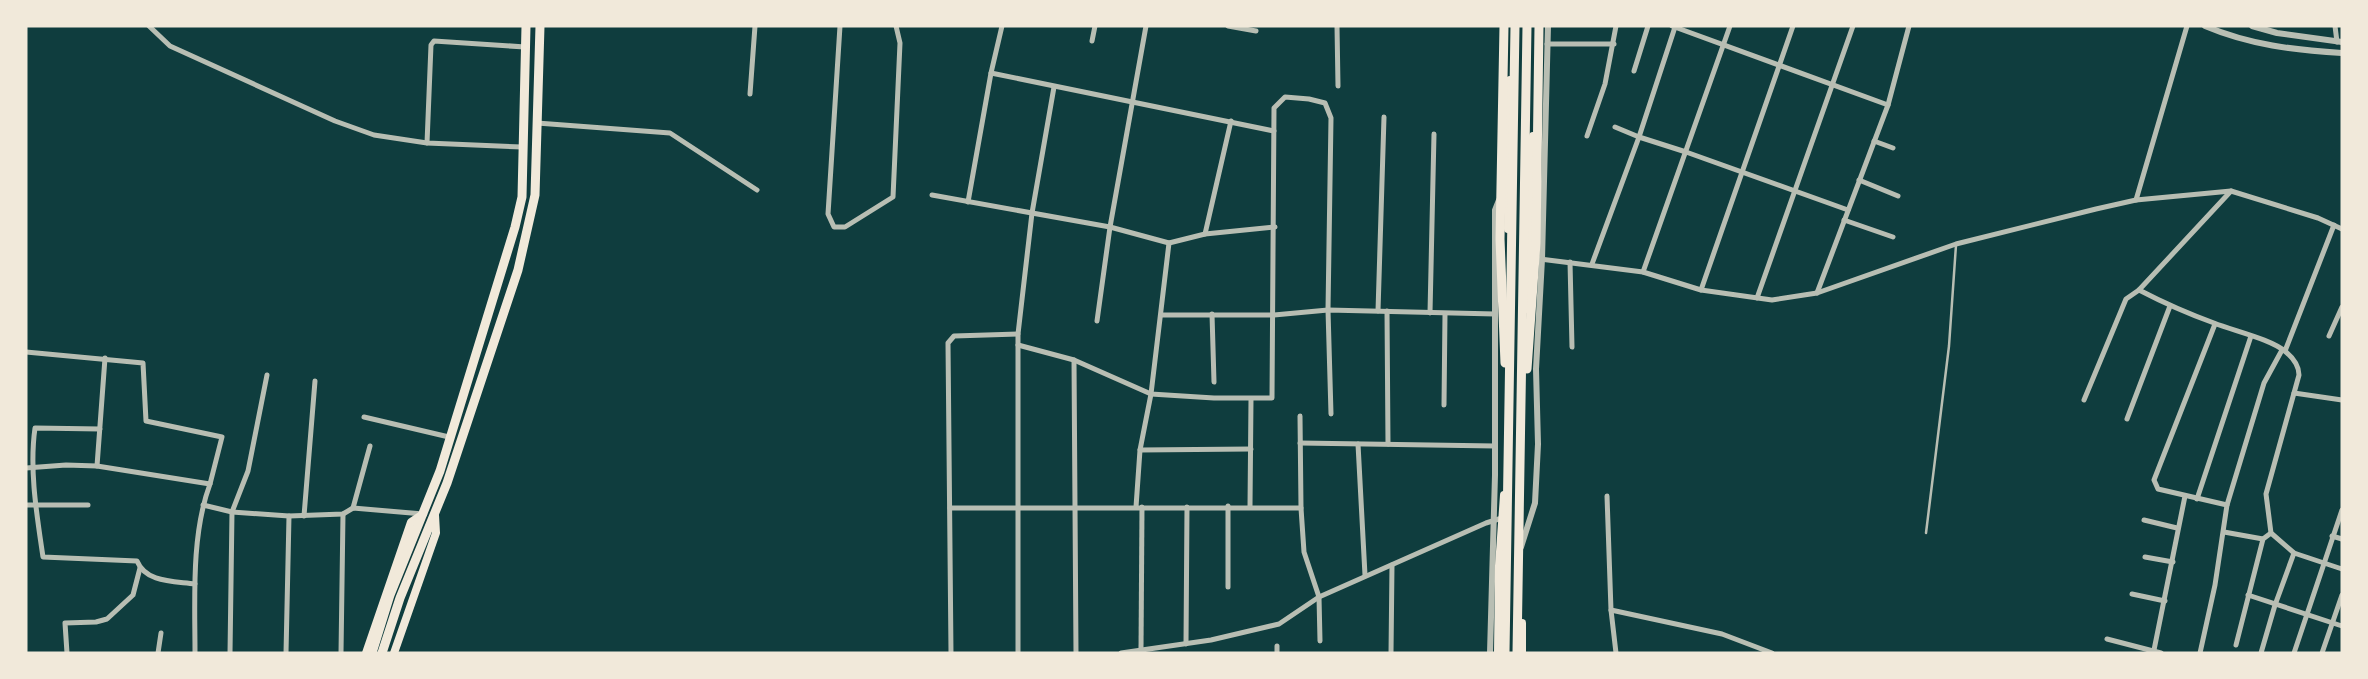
<svg xmlns="http://www.w3.org/2000/svg" width="2368" height="679" font-family="'Noto Sans',sans-serif">
  <style>
    .lines { fill: none; stroke-linecap: round; stroke-linejoin: round }
    .service { stroke: #b8beb3; stroke-width: 2.5 }
    .minor { stroke: #b8beb3; stroke-width: 5 }
    .tertiary { stroke: #b8beb3; stroke-width: 6 }
    .primary { stroke: #f1e9da; stroke-width: 8 }
    .trunk { stroke: #f1e9da; stroke-width: 9 }
    .motorway { stroke: #f1e9da; stroke-width: 9 }
  </style>
  <rect width="100%" height="100%" fill="#0f3d3e"/>
  <g class="lines">
    <path class="service" d="M1926,533L1949,346L1956,245"/>
    <g class="minor">
      <path d="M149,26L170,46L335,121L374,135L427,143L522,147"/>
      <path d="M840,26L828,214L834,227H845L893,197L900,43L896,26"/>
      <path d="M1228,26L1256,31"/>
      <path d="M1337,26L1338,86"/>
      <path d="M1672,26L1888,105L1817,293"/>
      <path d="M2335,26L2337,42"/>
      <path d="M1092,41L1095,26"/>
      <path d="M1547,44H1614"/>
      <path d="M1634,71L1648,26"/>
      <path d="M991,73L1274,131"/>
      <path d="M750,94L755,26"/>
      <path d="M1888,105L1909,26"/>
      <path d="M537,123L670,133L757,190"/>
      <path d="M1615,127L1639,137L1686,152L1848,210"/>
      <path d="M1587,136L1605,84L1616,26"/>
      <path d="M1874,141L1893,148"/>
      <path d="M427,143L431,45L434,41L525,47"/>
      <path d="M1859,180L1898,196"/>
      <path d="M932,195L1110,227L1169,243L1205,234L1275,227"/>
      <path d="M2136,200L2187,26"/>
      <path d="M968,202L991,73L1002,26"/>
      <path d="M1844,220L1893,237"/>
      <path d="M1205,234L1231,121"/>
      <path d="M1540,259L1643,272L1701,290L1772,300L1817,293L1956,244L2096,209L2136,200L2231,191"/>
      <path d="M1570,262L1572,347"/>
      <path d="M1592,264L1639,137L1675,27"/>
      <path d="M1643,272L1730,26"/>
      <path d="M1701,290L1793,26"/>
      <path d="M2139,290C2164,303 2189,314 2214,323C2234,331 2271,339 2286,352C2293,358 2299,366 2299,375L2266,494L2271,533L2294,553L2342,569"/>
      <path d="M1757,298L1853,26"/>
      <path d="M1378,311L1384,117"/>
      <path d="M1387,311L1388,444"/>
      <path d="M1430,313L1434,134"/>
      <path d="M1212,314L1214,382"/>
      <path d="M1162,315H1274L1328,310L1495,314"/>
      <path d="M1097,321L1110,227L1146,26"/>
      <path d="M2329,336L2342,307"/>
      <path d="M1018,345L1074,360L1151,394L1214,398H1272L1274,108L1285,97L1309,99L1325,103L1331,118L1328,310L1331,414"/>
      <path d="M2285,351L2334,225"/>
      <path d="M26,352L143,363L146,421L222,437L210,484L97,466L66,465L26,468"/>
      <path d="M1074,360L1076,653"/>
      <path d="M2294,393L2342,400"/>
      <path d="M2084,400L2126,299L2139,290L2231,191L2318,218L2342,229"/>
      <path d="M1444,405L1445,314"/>
      <path d="M1300,416L1301,508L1304,552L1319,597L1320,641"/>
      <path d="M364,417L449,437"/>
      <path d="M2127,419L2170,306"/>
      <path d="M100,429L35,428C29,470 37,516 43,557L137,561C146,583 174,581 195,584"/>
      <path d="M1300,443L1495,446"/>
      <path d="M1358,444L1365,575"/>
      <path d="M1140,450L1251,449"/>
      <path d="M97,466L105,358"/>
      <path d="M1607,496L1611,610L1616,653"/>
      <path d="M2197,499L2251,336"/>
      <path d="M26,505H88"/>
      <path d="M203,505L232,512L289,516L343,514L353,508L423,514"/>
      <path d="M2227,505L2264,383L2282,350"/>
      <path d="M1228,506V587"/>
      <path d="M1250,506L1251,399"/>
      <path d="M1136,507L1140,450L1151,394L1169,243"/>
      <path d="M353,508L370,446"/>
      <path d="M950,508H1301"/>
      <path d="M304,516L315,381"/>
      <path d="M2144,520L2177,528"/>
      <path d="M2224,532L2263,539"/>
      <path d="M2332,536L2342,539"/>
      <path d="M2145,557L2173,562"/>
      <path d="M2132,594L2165,601"/>
      <path d="M2248,595L2342,626"/>
      <path d="M1611,610L1722,634L1772,653"/>
      <path d="M2107,639L2161,653"/>
      <path d="M1186,644L1187,507"/>
      <path d="M2236,645L2263,539L2271,533"/>
      <path d="M1141,650L1142,507"/>
      <path d="M2154,650L2185,496"/>
      <path d="M67,653L65,623L96,622L107,619L133,595L140,568"/>
      <path d="M158,653L161,633"/>
      <path d="M195,653C195,599 191,535 210,484"/>
      <path d="M230,653L232,512L248,471L267,375"/>
      <path d="M286,653L289,516"/>
      <path d="M341,653L343,514"/>
      <path d="M951,653L948,343L954,336L1018,334"/>
      <path d="M1018,653V334L1032,213L1054,87"/>
      <path d="M1121,653L1211,640L1279,624L1319,597L1486,523L1502,518"/>
      <path d="M1277,653V646"/>
      <path d="M1391,653L1392,565"/>
      <path d="M2200,653L2215,585L2227,505L2158,489L2154,480L2215,324"/>
      <path d="M2261,653L2275,605L2294,553"/>
      <path d="M2294,653L2342,510"/>
      <path d="M2322,653L2342,595"/>
    </g>
    <g class="tertiary">
      <path d="M2205,26C2250,45 2294,50 2342,53"/>
      <path d="M2252,26L2277,33L2342,42"/>
      <path d="M1521,547L1535,503L1538,444L1536,369L1542,259L1548,26"/>
      <path d="M1490,653L1495,475V210L1499,200"/>
    </g>
    <g class="primary">
      <path d="M1508,229L1510,80"/>
      <path d="M1527,309L1533,136"/>
      <path d="M1522,623V653"/>
      <path d="M366,653L411,522L423,514"/>
      <path d="M394,653L436,533L435,515"/>
      <path d="M1498,653L1499,566L1504,495"/>
    </g>
    <g class="trunk">
      <path d="M372,653L390,595L440,471L515,227L522,197L526,26"/>
      <path d="M382,653L400,598L447,483L518,270L535,195L540,26"/>
    </g>
    <g class="motorway">
      <path d="M1504,26L1500,239L1505,363"/>
      <path d="M1527,369L1536,243L1539,26"/>
      <path d="M1505,653L1515,26"/>
      <path d="M1517,653L1527,26"/>
    </g>
  </g>
  <rect width="2368" height="679" fill="none" stroke="#f1e9da" stroke-width="55"/>
</svg>
